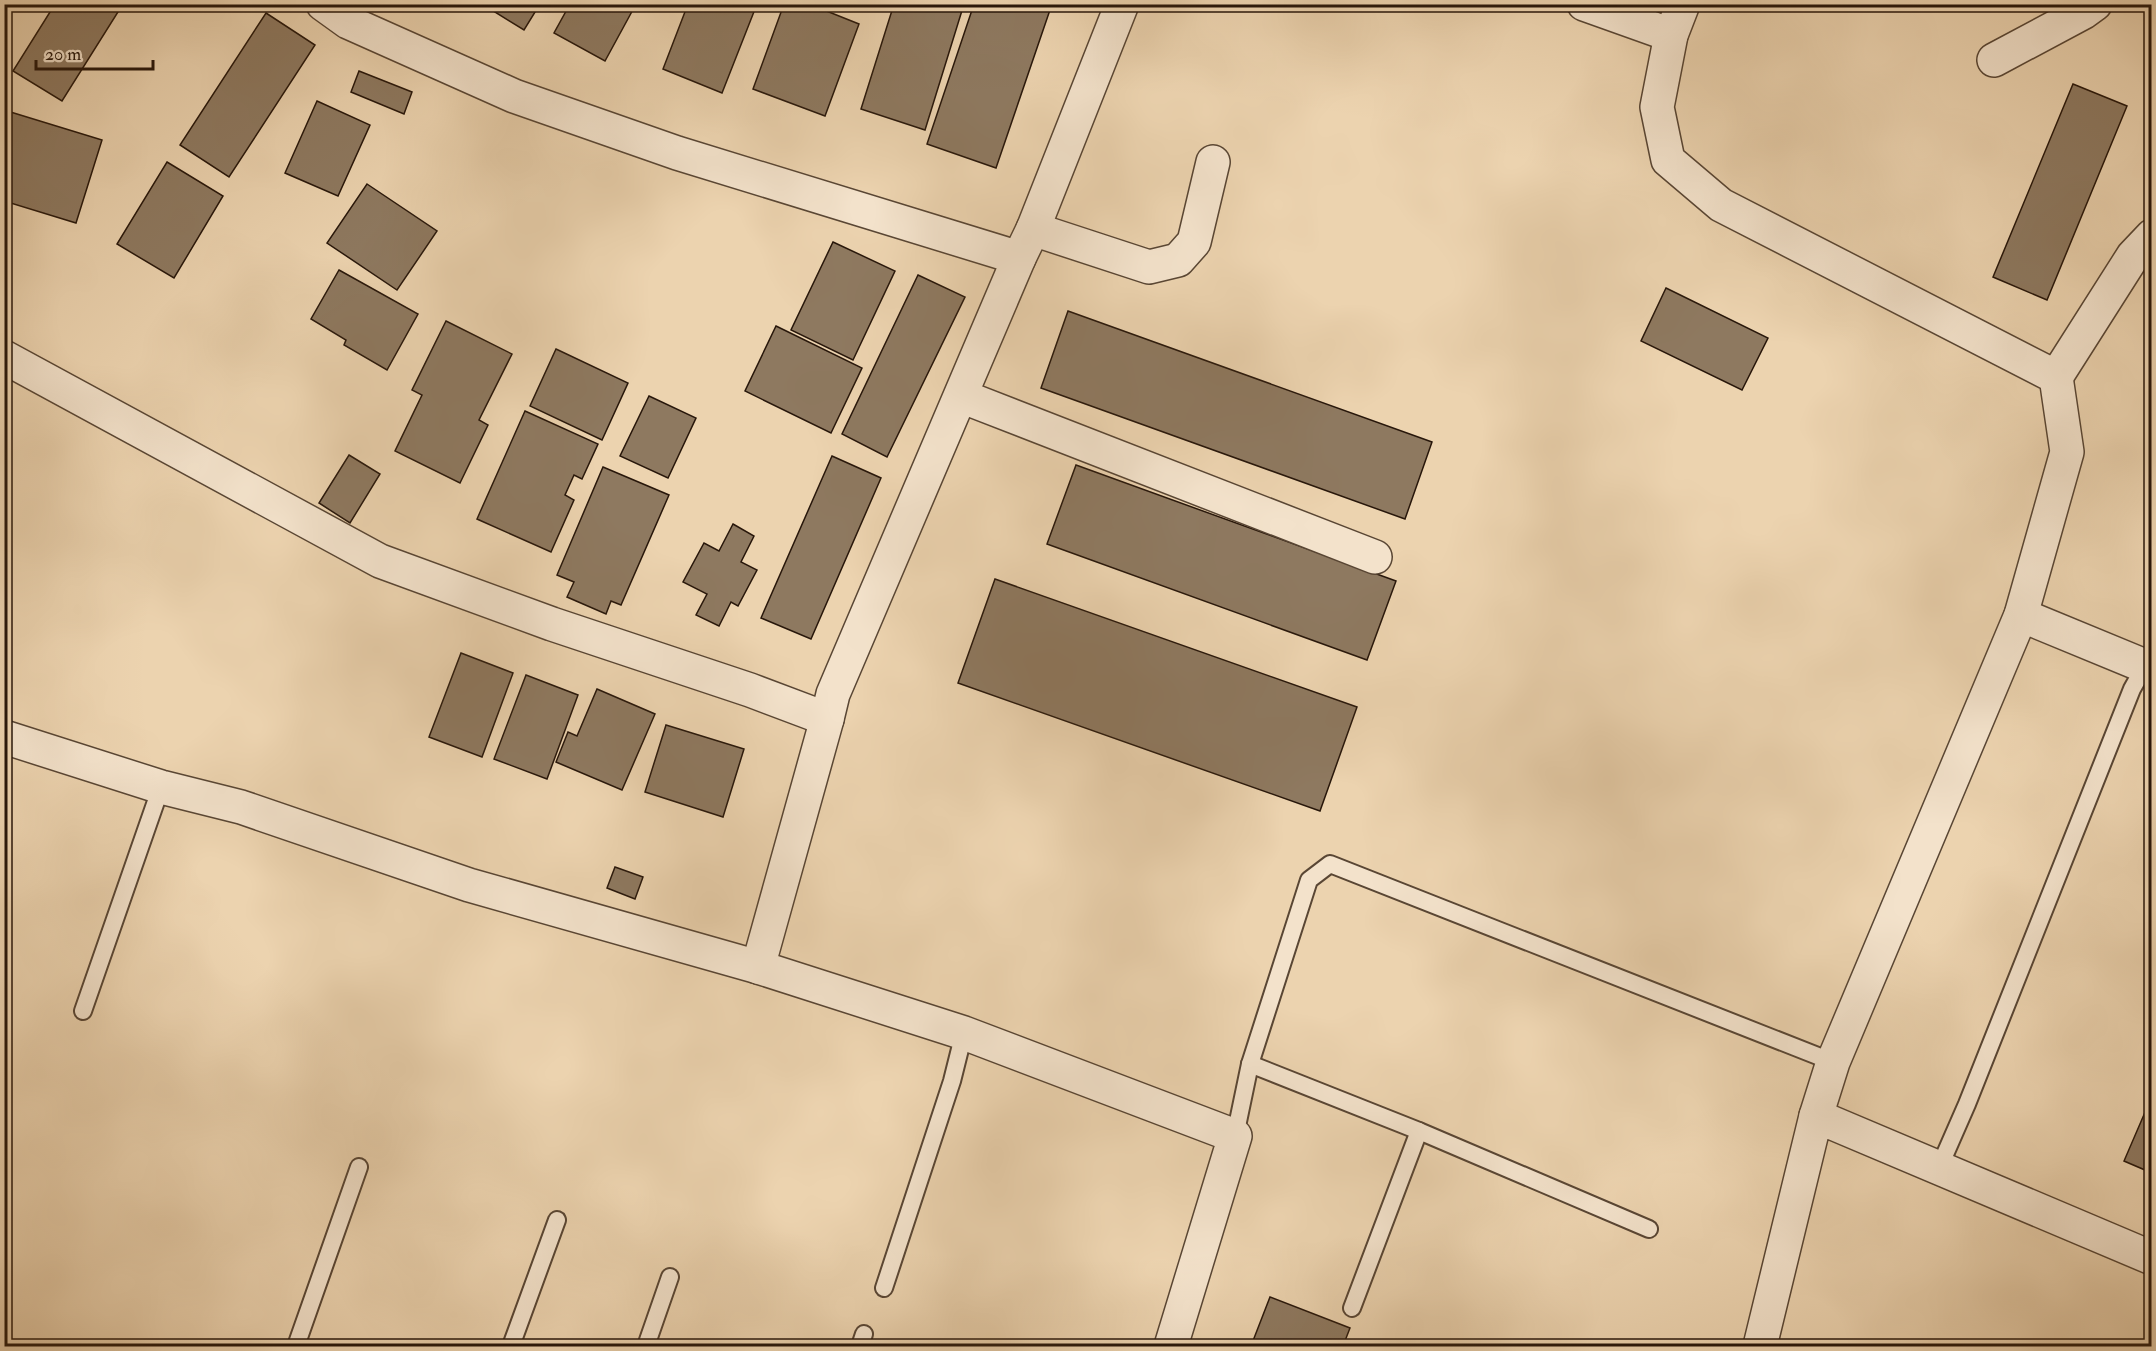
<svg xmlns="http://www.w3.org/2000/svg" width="2156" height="1351" font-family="'IM FELL Double Pica',serif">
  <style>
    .building { fill: #8e7960; stroke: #28170b; stroke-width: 1.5 }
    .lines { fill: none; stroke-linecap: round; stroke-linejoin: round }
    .service-casing { stroke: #594634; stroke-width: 20 }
    .minor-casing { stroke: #594634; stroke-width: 36 }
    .service { stroke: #f3e2cb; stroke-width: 16 }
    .minor { stroke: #f3e2cb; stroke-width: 33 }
  </style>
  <rect width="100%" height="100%" fill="#ecd3af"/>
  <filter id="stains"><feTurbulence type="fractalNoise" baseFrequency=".00333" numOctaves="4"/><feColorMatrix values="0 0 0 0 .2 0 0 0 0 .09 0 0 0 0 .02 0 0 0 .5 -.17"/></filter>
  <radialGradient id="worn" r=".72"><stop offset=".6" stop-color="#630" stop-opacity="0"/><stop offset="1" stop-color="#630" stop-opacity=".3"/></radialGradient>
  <g class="building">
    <path d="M55,4H123L62,101L13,71Z"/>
    <path d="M482,4H540L524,30Z"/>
    <path d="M570,4H636L605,61L554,33Z"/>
    <path d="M688,4H757L722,93L663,69Z"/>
    <path d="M784,4H809L859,24L825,116L753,89Z"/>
    <path d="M894,4H964L925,130L861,109Z"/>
    <path d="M974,4H1052L996,168L927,144Z"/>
    <path d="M266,13L315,45L229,177L180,145Z"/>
    <path d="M359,71L412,92L404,114L351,92Z"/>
    <path d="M2073,84L2127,106L2047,300L1993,277Z"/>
    <path d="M317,101L370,125L338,196L285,173Z"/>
    <path d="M4,110L102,140L76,223L4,201Z"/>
    <path d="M167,162L223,196L174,278L117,244Z"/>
    <path d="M367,184L437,231L397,290L327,243Z"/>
    <path d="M833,242L895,271L853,360L791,330Z"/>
    <path d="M339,270L418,314L387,370L344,345L346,340L311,319Z"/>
    <path d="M918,275L965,297L887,457L842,434Z"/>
    <path d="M1666,288L1768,338L1742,390L1641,341Z"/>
    <path d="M1068,311L1432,442L1405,519L1041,388Z"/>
    <path d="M446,321L512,354L479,420L488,425L460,483L395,451L422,395L412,390Z"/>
    <path d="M776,326L862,368L831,433L745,391Z"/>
    <path d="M556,349L628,383L602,440L530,406Z"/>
    <path d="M649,396L696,418L668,478L620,456Z"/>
    <path d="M525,411L598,444L582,479L574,475L565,495L574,500L551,552L477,519Z"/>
    <path d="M349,455L380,474L350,523L319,503Z"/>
    <path d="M832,456L881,478L811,639L761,618Z"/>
    <path d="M1076,465L1396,581L1367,660L1047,544Z"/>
    <path d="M603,467L669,495L621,605L611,601L606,614L567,597L574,582L557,575Z"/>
    <path d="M733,524L754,536L741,562L757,570L738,606L731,602L719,626L696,615L707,594L683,582L704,543L719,551Z"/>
    <path d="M995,579L1357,707L1320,811L958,683Z"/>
    <path d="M461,653L513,673L482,757L429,737Z"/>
    <path d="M526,675L578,695L547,779L494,759Z"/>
    <path d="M597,689L655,714L622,790L556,762L568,732L577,736Z"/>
    <path d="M666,725L744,749L723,817L645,792Z"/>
    <path d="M615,867L643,877L635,899L607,888Z"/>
    <path d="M2152,1096V1173L2124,1161Z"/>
    <path d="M1270,1297L1350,1328L1343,1346H1251Z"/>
  </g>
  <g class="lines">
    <defs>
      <g id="service">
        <path d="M83,1011L161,787"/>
        <path d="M1250,1064L1419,1131L1649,1229"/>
        <path d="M1235,1136L1250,1064L1309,880L1330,864L1833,1062"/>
        <path d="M1939,1168L1967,1104L2132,689L2145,666"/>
        <path d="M884,1288L952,1081L964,1033"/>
        <path d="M1352,1308L1419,1131"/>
        <path d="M296,1346L359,1167"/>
        <path d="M511,1346L557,1220"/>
        <path d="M646,1346L670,1277"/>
        <path d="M860,1346L864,1334"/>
      </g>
      <g id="minor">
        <path d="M323,4L348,22L514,96L677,153L1019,258"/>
        <path d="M1584,4L1671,35"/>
        <path d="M1683,4L1671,35L1657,107L1668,160L1721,205L2056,377L2067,452L2021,615L1833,1062L1816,1116"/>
        <path d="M1994,60L2084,12L2095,4"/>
        <path d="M1033,229L1149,267L1178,260L1194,242L1213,162"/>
        <path d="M4,357L380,561L552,624L750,690L827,719L833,694L1019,258L1033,229L1122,4"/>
        <path d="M2056,377L2133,256L2152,236"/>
        <path d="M961,396L1375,557"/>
        <path d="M2021,615L2152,669"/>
        <path d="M4,737L161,787L241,807L469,885L758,967L964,1033L1235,1136L1171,1346"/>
        <path d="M758,967L827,719"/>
        <path d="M1760,1346L1816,1116L2152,1258"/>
      </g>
    </defs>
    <use href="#service" class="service-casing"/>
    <use href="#minor" class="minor-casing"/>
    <use href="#service" class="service"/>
    <use href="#minor" class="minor"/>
  </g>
  <rect width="2156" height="1351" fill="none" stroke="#ecd3af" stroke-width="24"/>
  <rect x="6" y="6" width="2144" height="1339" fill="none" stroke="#28170b" stroke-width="3"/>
  <rect x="12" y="12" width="2132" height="1327" fill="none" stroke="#28170b" stroke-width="1.5"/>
  <path d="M36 60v9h117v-9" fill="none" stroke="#28170b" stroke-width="3"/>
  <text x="45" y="60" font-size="18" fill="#28170b" stroke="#f3e2cb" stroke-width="4.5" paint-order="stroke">20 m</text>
  <rect width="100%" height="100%" filter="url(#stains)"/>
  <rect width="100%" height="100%" fill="url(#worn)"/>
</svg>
